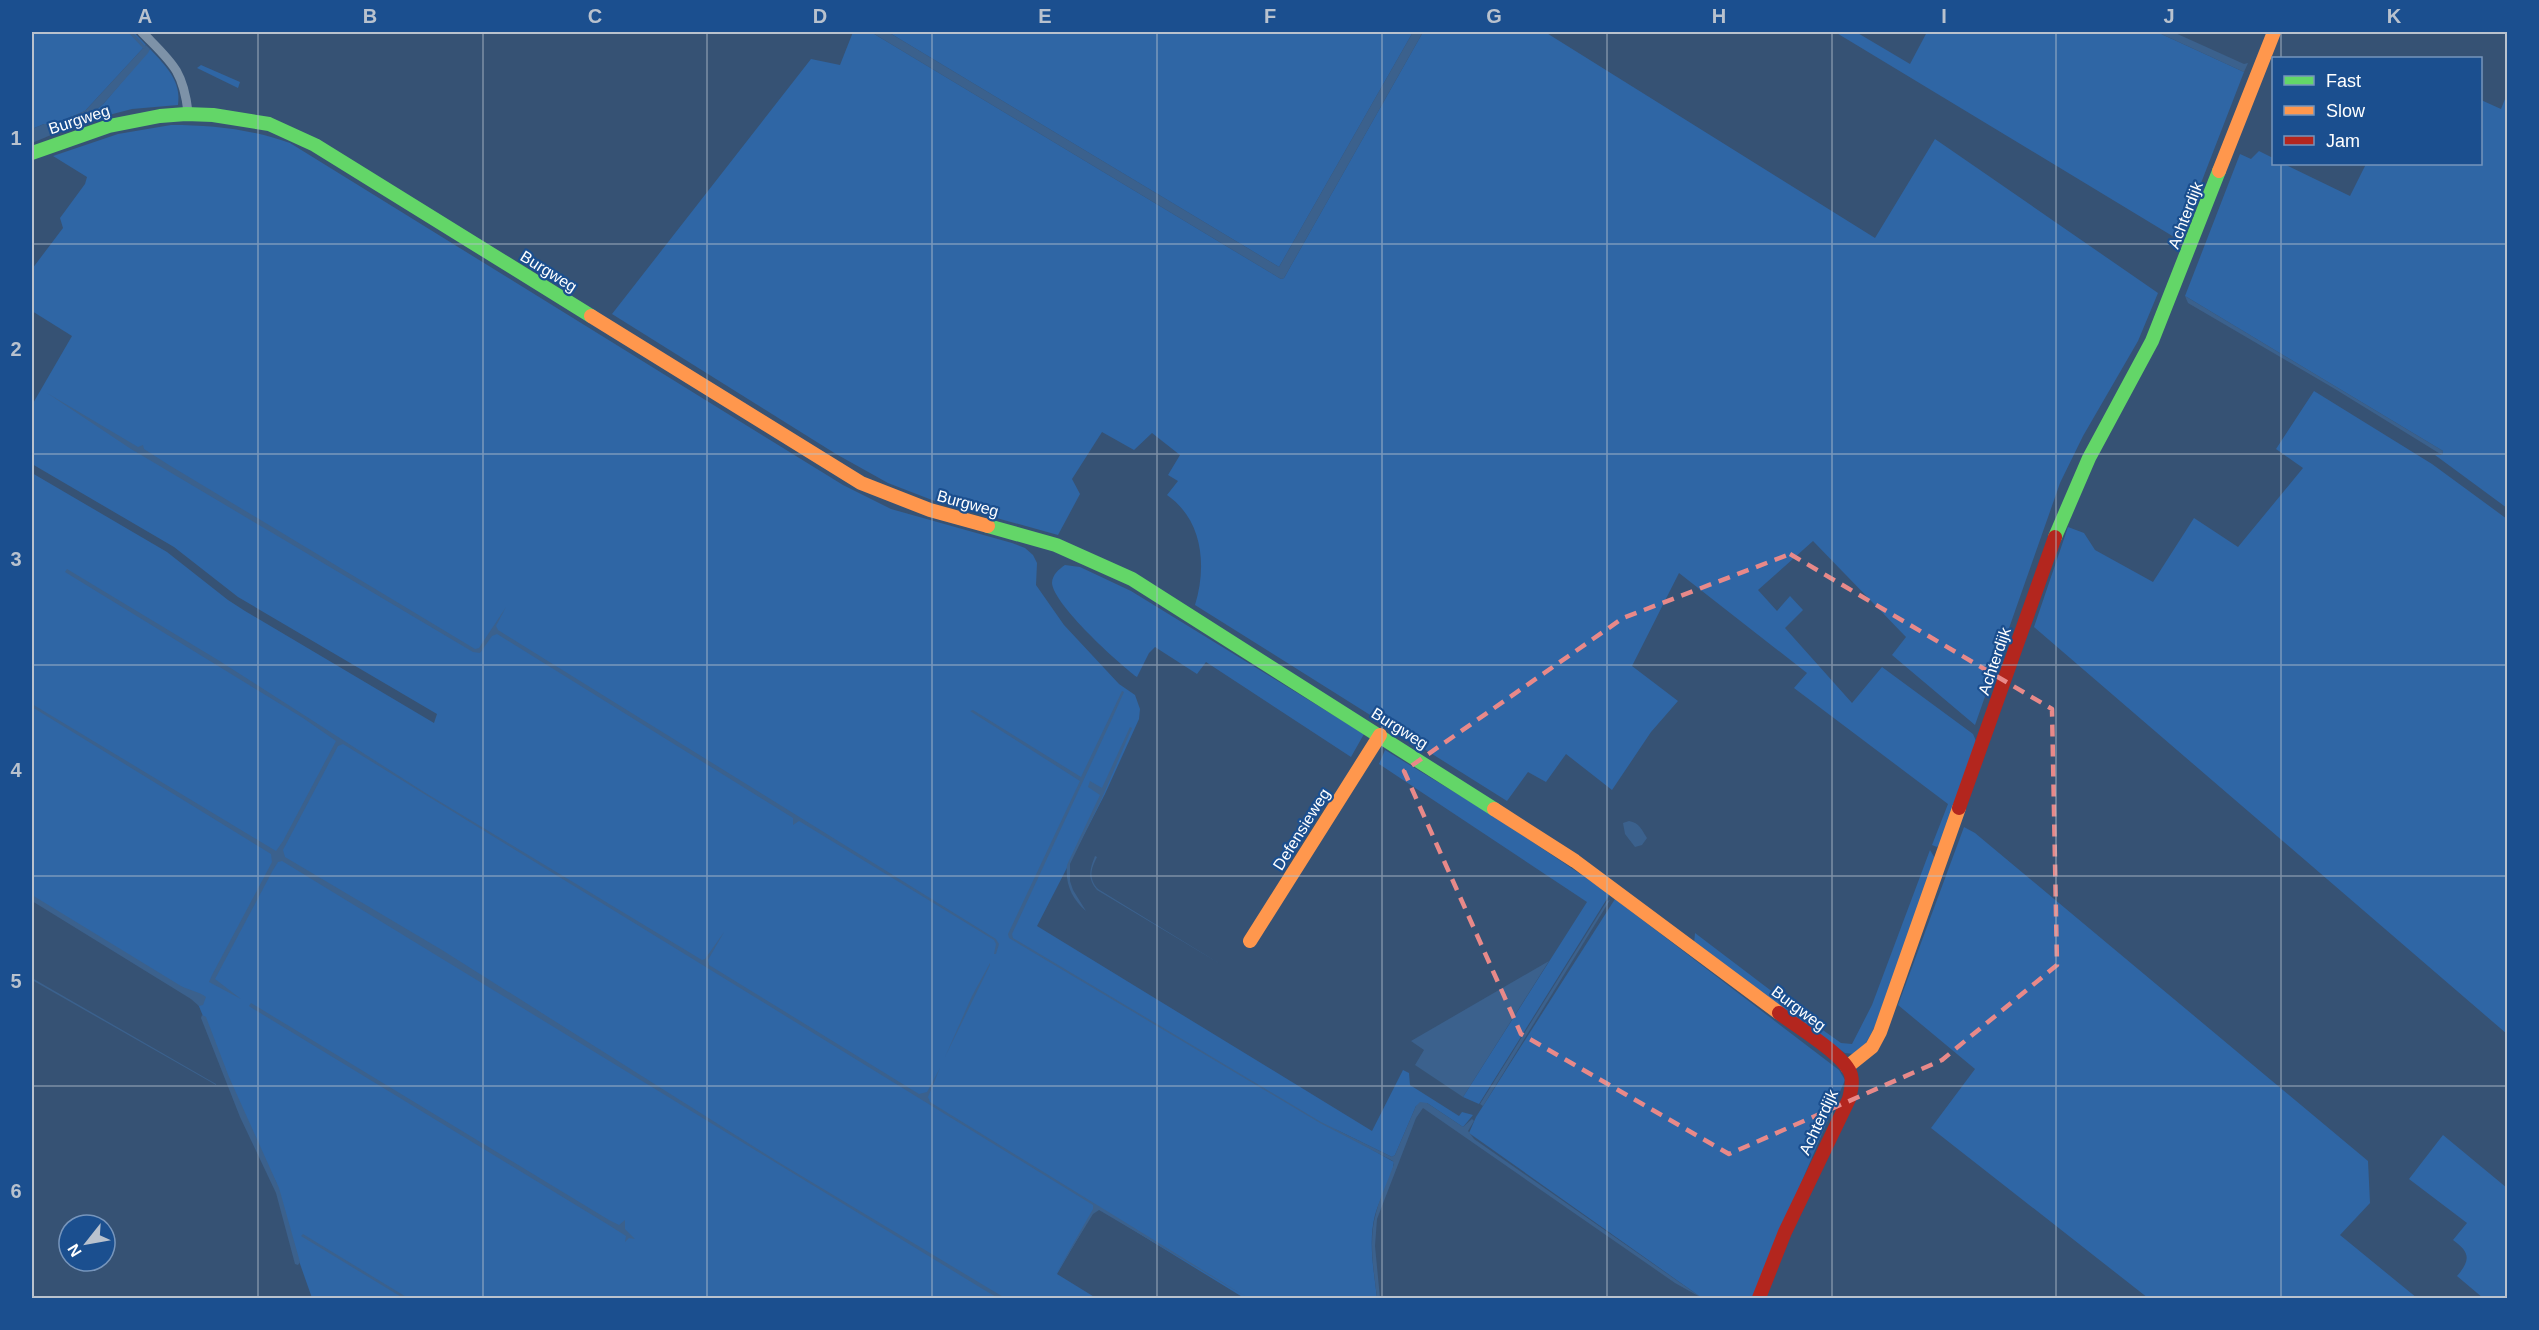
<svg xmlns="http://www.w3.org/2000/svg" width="2539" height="1330" font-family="Helvetica,sans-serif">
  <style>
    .green { fill: #2f66a5 }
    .water { fill: #3b618d }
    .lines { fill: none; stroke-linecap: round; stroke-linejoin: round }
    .stream { stroke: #3b618d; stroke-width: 3 }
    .street { stroke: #7d92a8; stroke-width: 9 }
    .fast { stroke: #63d668; stroke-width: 14 }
    .slow { stroke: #ff974d; stroke-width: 14 }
    .jam { stroke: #b3261e; stroke-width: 14 }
    .marked { fill: none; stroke: #e88989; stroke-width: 4.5; stroke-dasharray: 12 8; stroke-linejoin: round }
    .grid { fill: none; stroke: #b9c2ce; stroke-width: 1.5; stroke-opacity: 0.55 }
    .labels { text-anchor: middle; stroke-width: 4.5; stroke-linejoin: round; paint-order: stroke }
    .street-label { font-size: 16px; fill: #fff; stroke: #1b4f8f }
    .neatline { fill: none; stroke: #b9c2ce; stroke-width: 2 }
    .grid-label { font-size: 20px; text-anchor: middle; font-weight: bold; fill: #b9c2ce }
  </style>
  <rect width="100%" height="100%" fill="#365274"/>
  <g class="green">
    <path d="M32,32H134L146,45L85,111L54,124H44L32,129Z"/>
    <path d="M853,32H871L1281,279L1284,278L1423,32H1545L1875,238L1935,139L2158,293L2138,341L2083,436L2060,483L1975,725L1892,655L1906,637L1813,541L1758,590L1777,611L1790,596L1803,610L1785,628L1852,703L1882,667L1973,734L1976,741L1941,844L1937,847L1932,845L1948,804L1794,688L1807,673L1679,573L1632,666L1678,701L1651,732L1612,790L1566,754L1546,782L1528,772L1507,801L1195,605C1207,566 1203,520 1167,495L1178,481L1168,475L1180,455L1152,433L1134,450L1102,432L1072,479L1080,494L1058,535L932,500L888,483L836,454L612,314L811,59L840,65Z"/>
    <path d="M888,32H1413L1279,267Z"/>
    <path d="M1835,32H1856L1910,64L1927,32H2157L2244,72L2179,240Z"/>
    <path d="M150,49C165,65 182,81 178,105L132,109L82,122L104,103Z"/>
    <path d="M201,65L240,82L238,88L197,68Z"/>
    <path d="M2507,94V508L2435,455H2442L2443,451L2185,296L2240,154L2251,159L2259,151L2273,158L2274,164H2284L2350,196L2366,164H2480L2481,100L2501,109Z"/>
    <path d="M171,125C212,125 250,129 290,143L843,485L891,509L1012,543L1025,548L1033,555L1037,563L1036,585L1064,625L1119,684L1135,695L1140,709L1139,719L1105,794L1037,926L1372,1131L1403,1070L1409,1073L1410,1085L1459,1116L1462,1112L1473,1115L1463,1127L1427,1103L1416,1106L1395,1155L1392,1157L1335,1129L1394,1162C1392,1180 1380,1197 1375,1215C1368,1242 1374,1271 1377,1298H1244L1096,1207L1057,1274L1096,1298H312L287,1227L276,1182L258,1148L198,1004L190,994L32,899V473L167,552L228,600L245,611L434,723L437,714L238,597L174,547L32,464V405L72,336L32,311V269L63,228L60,218L85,184L87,177L53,156L118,134Z"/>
    <path d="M2314,391L2432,464L2507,519V1034L2034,627L2068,527L2084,533L2095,550L2153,582L2194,518L2238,547L2303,468L2276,449Z"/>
    <path d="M1065,565L1080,567L1131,591L1364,734L1351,757L1206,662L1197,674L1155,647L1149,653L1137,677C1119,664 1053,604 1052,583C1052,575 1059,569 1065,565Z"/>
    <path d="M1385,750L1497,818L1610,894L1479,1104L1463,1097L1587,902L1379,764Z"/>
    <path d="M1964,827L1975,833L2368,1161L2370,1203L2340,1235L2417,1298H2148L1931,1128L1975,1069L1898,1005Z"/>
    <path d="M1930,850L1936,860L1875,1026L1866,1043L1854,1054L1845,1053L1794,1019L1694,944L1695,933L1820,1028L1841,1043L1852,1044L1872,1005Z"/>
    <path d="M1615,899L1839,1070L1845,1080L1752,1298H1702L1469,1133L1476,1117Z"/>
    <path d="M2443,1135L2507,1188V1298H2483L2457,1276C2471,1260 2470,1252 2453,1240L2467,1223L2409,1179Z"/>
  </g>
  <g class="water">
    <path d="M871,32H888L1279,267L1413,32H1423L1284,278L1281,279Z"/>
    <path d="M2157,32H2173L2244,64L2248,63L2244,72Z"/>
    <path d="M146,45L150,49L148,53L104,103L82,122L32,143V129L44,124H54L85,111Z"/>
    <path d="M2185,296L2443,451L2442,455L2335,389L2188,303Z"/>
    <path d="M47,393L138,447L143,445L144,449L169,465L475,649L479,648L506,607L496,626L498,630L996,939L999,944L996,954H994L996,944L994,940L799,821L793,825V818L497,634L492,636L480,653L473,652L131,449Z"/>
    <path d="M67,569L218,660L424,792L702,960L705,959L724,932L708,960L709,965L919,1094L927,1092L940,1068L928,1097L930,1102L1248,1298L1099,1210L1093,1214L1056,1274L1093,1209V1205L343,744L338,746L283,850L285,857L442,950L775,1160L1005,1298H998L981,1288L282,861L278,862L273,870L215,979L241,999L209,982L212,975L272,862L271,854L32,707V704L276,851L283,841L336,741L303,718L65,572Z"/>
    <path d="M1122,691L1124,692L1111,721L1012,934L1013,938L1321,1122L1392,1157L1395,1155L1416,1106L1420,1102L1427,1103L1463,1127L1472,1119L1474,1121L1468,1131L1474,1139L1702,1298L1675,1283L1423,1108L1416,1118L1377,1219L1375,1246L1380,1298H1377C1374,1271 1368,1241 1376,1213C1380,1197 1388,1181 1394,1164L1393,1161L1320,1123L1009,938L1008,934L1080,781L970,711L973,710L1081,777Z"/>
    <path d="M1130,727L1132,728L1102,798L1070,864V881L1073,890L1086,911C1072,899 1065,884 1067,865L1100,795L1088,787L1090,781L1102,788Z"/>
    <path d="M1629,821C1640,823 1641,829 1647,838L1642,845L1635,847L1625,834L1623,823Z"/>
    <path d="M1095,856L1097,857C1091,869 1088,878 1098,889L1222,965L1097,890C1087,878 1090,869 1095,856Z"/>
    <path d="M32,895L181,986C189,990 200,992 206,997L203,1005L199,1006L191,999L32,901Z"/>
    <path d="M1610,900L1483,1106L1480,1104L1607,901Z"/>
    <path d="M1549,961L1463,1097L1415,1065L1424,1050L1411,1041Z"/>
    <path d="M990,963V965L945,1057L972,996Z"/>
    <path d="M32,978L216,1084V1085L32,980Z"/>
    <path d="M251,1003L609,1220L619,1225L625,1220V1229L635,1239L629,1238L625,1242L626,1236L607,1224L252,1008L249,1006Z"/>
    <path d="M202,1015L206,1017L229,1077L279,1188L300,1262L298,1265L295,1264L276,1193L240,1117L201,1018Z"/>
    <path d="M303,1234L316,1242L408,1298H403L301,1236Z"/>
  </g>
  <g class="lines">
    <path class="stream" d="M130,32L144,47"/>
    <path class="street" d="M142,32C171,62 183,69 188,112"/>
    <g class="fast">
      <path d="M32,153L109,126L160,116L186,114L213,115L269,124L315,145L591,316"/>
      <path d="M988,526L1056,545L1132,579L1494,809"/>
      <path d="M2055,537L2089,458L2152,341L2219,171"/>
    </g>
    <g class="slow">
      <path d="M2219,171L2274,32"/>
      <path d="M591,316L861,483L930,510L988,526"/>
      <path d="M1494,809L1575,861L1779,1013"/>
      <path d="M1250,941L1380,735"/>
      <path d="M1847,1067L1872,1047L1880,1032L1959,808"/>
    </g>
    <g class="jam">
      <path d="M1959,808L2055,537"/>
      <path d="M1759,1298L1785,1232L1849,1099C1851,1091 1853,1083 1851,1075C1845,1055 1797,1027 1779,1013"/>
    </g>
  </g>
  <path class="marked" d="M1790,554L2052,709L2057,965L1942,1060L1729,1154L1521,1034L1404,771L1623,618Z"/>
  <path class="grid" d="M258,32V1298M483,32V1298M707,32V1298M932,32V1298M1157,32V1298M1382,32V1298M1607,32V1298M1832,32V1298M2056,32V1298M2281,32V58M2281,164V1298M32,244H2508M32,454H2508M32,665H2508M32,876H2508M32,1086H2508"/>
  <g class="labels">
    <g class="street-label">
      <text transform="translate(79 119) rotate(-18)" y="6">Burgweg</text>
      <text transform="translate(2185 215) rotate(-69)" y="6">Achterdijk</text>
      <text transform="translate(549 271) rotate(32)" y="6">Burgweg</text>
      <text transform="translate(968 503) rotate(15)" y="6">Burgweg</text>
      <text transform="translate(1994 661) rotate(-71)" y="6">Achterdijk</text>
      <text transform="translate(1400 728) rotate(32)" y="6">Burgweg</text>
      <text transform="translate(1301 829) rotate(-58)" y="6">Defensieweg</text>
      <text transform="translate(1799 1008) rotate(37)" y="6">Burgweg</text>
      <text transform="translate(1818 1122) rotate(-65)" y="6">Achterdijk</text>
    </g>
  </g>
  <rect width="2539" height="1330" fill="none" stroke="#1b4f8f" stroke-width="66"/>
  <rect x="2272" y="57" width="210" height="108" fill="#1b4f8f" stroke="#7695bc" stroke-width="1.5"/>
  <rect x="2284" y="76" width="30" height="9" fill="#63d668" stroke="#7695bc" stroke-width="1.5"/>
  <text x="2326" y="87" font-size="18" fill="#ffffff">Fast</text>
  <rect x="2284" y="106" width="30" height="9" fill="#ff974d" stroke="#7695bc" stroke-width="1.5"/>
  <text x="2326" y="117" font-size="18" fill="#ffffff">Slow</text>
  <rect x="2284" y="136" width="30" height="9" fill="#b3261e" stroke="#7695bc" stroke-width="1.5"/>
  <text x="2326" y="147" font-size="18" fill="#ffffff">Jam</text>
  <g transform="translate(87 1243) rotate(239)"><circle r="28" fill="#1b4f8f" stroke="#7695bc" stroke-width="1.5"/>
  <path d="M0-4.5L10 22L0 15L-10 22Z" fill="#b9c2ce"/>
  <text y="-9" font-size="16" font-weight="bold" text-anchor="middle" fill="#ffffff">N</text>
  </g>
  <rect x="33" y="33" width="2473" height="1264" class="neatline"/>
  <g class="grid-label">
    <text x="145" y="23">A</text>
    <text x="370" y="23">B</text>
    <text x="595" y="23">C</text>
    <text x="820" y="23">D</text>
    <text x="1045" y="23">E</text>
    <text x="1270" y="23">F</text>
    <text x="1494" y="23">G</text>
    <text x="1719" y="23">H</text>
    <text x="1944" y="23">I</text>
    <text x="2169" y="23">J</text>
    <text x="2394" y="23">K</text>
    <text x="16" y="145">1</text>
    <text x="16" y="356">2</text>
    <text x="16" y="566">3</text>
    <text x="16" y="777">4</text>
    <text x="16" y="988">5</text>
    <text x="16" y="1198">6</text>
  </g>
</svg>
